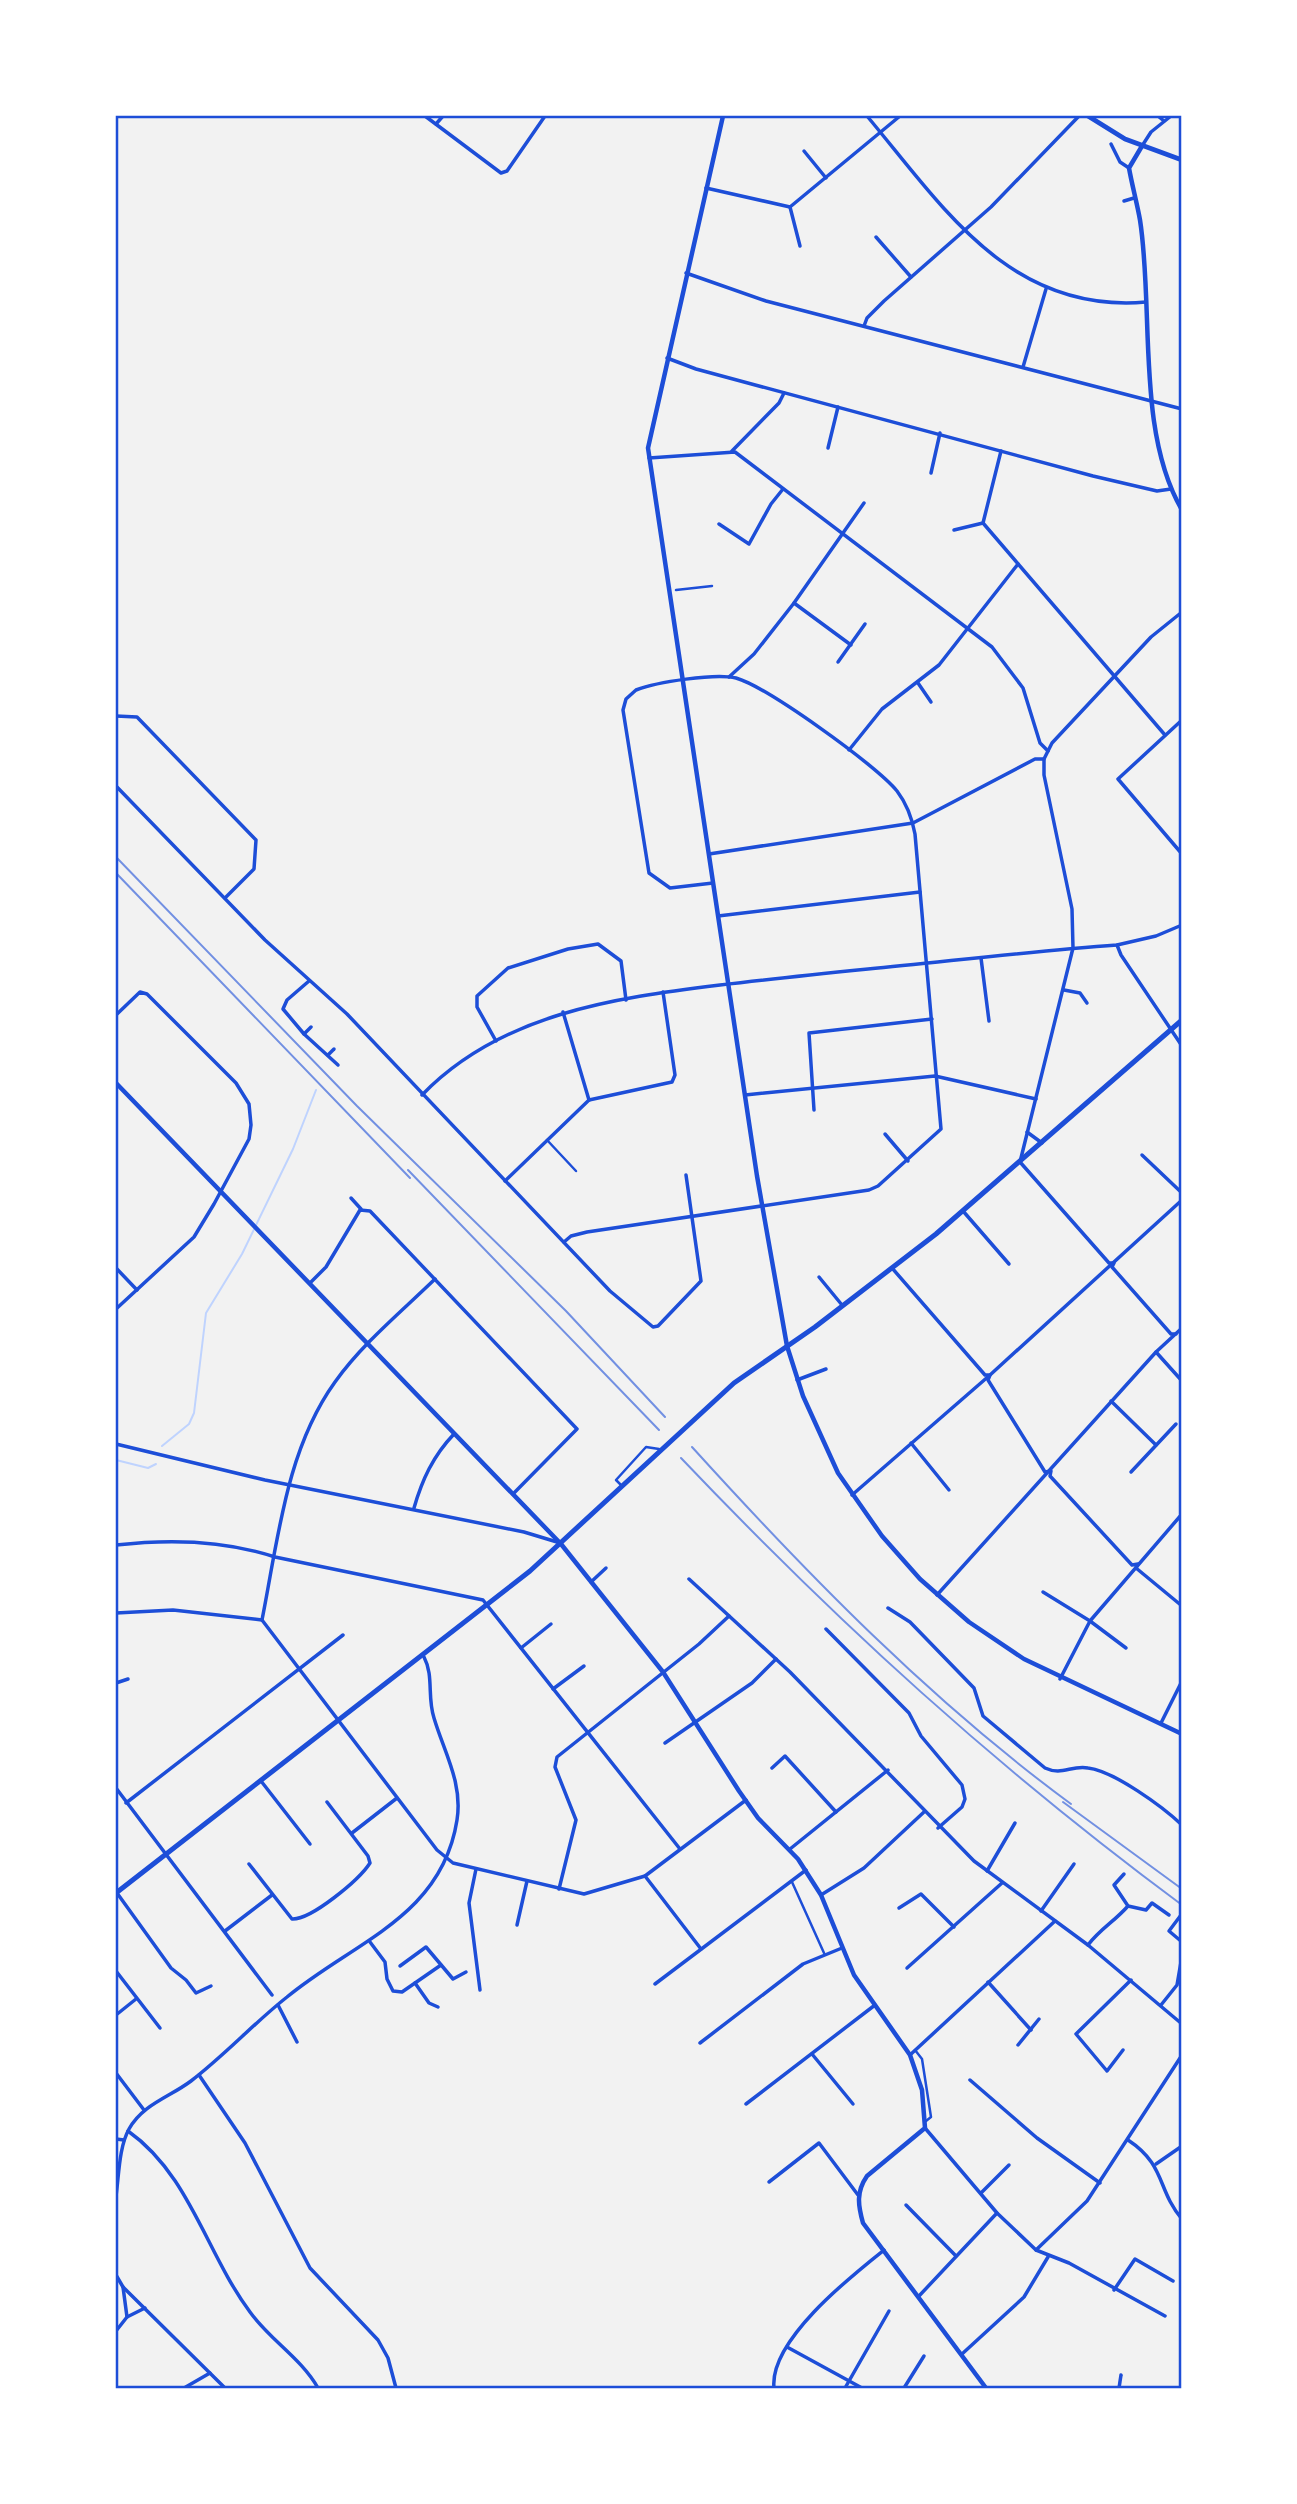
<svg xmlns="http://www.w3.org/2000/svg" width="1297" height="2504" font-family="Rubik,sans-serif">
  <style>
    .lines { fill: none; stroke-linecap: round; stroke-linejoin: round }
    .stream { stroke: #bfd3fe; stroke-width: 2 }
    .pedestrian { stroke: #1d4ed8; stroke-width: 2.5 }
    .minor { stroke: #1d4ed8; stroke-width: 3.5 }
    .tertiary { stroke: #1d4ed8; stroke-width: 4.5 }
    .primary { stroke: #1d4ed8; stroke-width: 5 }
    .rail { stroke: #7290e2; stroke-width: 2 }
    .neatline { fill: none; stroke: #1d4ed8; stroke-width: 2.5 }
  </style>
  <rect width="100%" height="100%" fill="#f2f2f2"/>
  <g class="lines">
    <g class="stream">
      <path d="M162,1446L189,1424L194,1413L206,1313L242,1254L293,1149L316,1090"/>
      <path d="M116,1460L148,1468L156,1464"/>
    </g>
    <g class="pedestrian">
      <path d="M676,590L712,586"/>
      <path d="M547,1140L576,1171"/>
      <path d="M622,1486L616,1480L646,1447L659,1449"/>
      <path d="M792,1882L824,1953"/>
      <path d="M915,2050L922,2059L931,2117L926,2121"/>
    </g>
    <g class="minor">
      <path d="M425,116L501,173L507,171L545,116"/>
      <path d="M867,116C943,207 1010,314 1146,302"/>
      <path d="M1158,116L1164,121"/>
      <path d="M436,124L443,116"/>
      <path d="M1111,144L1120,162L1129,168"/>
      <path d="M1142,146L1151,132L1171,116"/>
      <path d="M804,151L826,178"/>
      <path d="M706,188L790,207L900,116"/>
      <path d="M1124,201L1134,198"/>
      <path d="M790,207L800,246"/>
      <path d="M876,237L911,277"/>
      <path d="M686,273L766,301L1182,409"/>
      <path d="M864,326L867,318L884,301L991,207L1079,116"/>
      <path d="M667,358L696,369L1093,476L1157,491L1171,489"/>
      <path d="M1023,367L1046,289"/>
      <path d="M828,448L838,407"/>
      <path d="M732,451L779,403L784,393"/>
      <path d="M1001,451L983,523L1165,735"/>
      <path d="M649,458L735,452L992,647L1023,688L1040,743L1048,751"/>
      <path d="M931,473L940,433"/>
      <path d="M719,524L749,544L771,504L783,489"/>
      <path d="M954,530L983,523"/>
      <path d="M794,603L851,645"/>
      <path d="M838,662L865,624"/>
      <path d="M729,677L754,654L794,603L864,503"/>
      <path d="M918,683L931,702"/>
      <path d="M116,716L137,717L256,840L254,869L225,898"/>
      <path d="M1182,720L1118,779L1182,854"/>
      <path d="M849,750L882,709L939,665L1018,564"/>
      <path d="M116,786L265,940L347,1014L610,1291L653,1327L658,1326L701,1281L686,1175"/>
      <path d="M709,854L913,823L1035,759H1044"/>
      <path d="M718,916L920,892"/>
      <path d="M1117,945L1121,955L1182,1046"/>
      <path d="M981,958L989,1021"/>
      <path d="M309,981L287,1000L283,1009L304,1034L311,1027"/>
      <path d="M1064,990L1080,993L1087,1003"/>
      <path d="M563,1012L589,1100"/>
      <path d="M116,1015L140,992L147,994L236,1083L249,1104L251,1125L249,1139L214,1204L194,1237L116,1309"/>
      <path d="M304,1034L338,1065"/>
      <path d="M496,1041L477,1007V996L508,968L568,949L598,944L621,961L626,1000"/>
      <path d="M328,1055L334,1049"/>
      <path d="M422,1095C500,1014 614,998 720,985C770,979 819,974 868,969C951,961 1034,951 1117,945L1156,936L1182,925"/>
      <path d="M745,1095L935,1076L1036,1099"/>
      <path d="M814,1110L809,1033L932,1019"/>
      <path d="M1027,1132L1042,1143"/>
      <path d="M885,1134L908,1161"/>
      <path d="M1142,1155L1182,1193"/>
      <path d="M505,1181L589,1100L672,1082L675,1075L663,992"/>
      <path d="M351,1198L361,1209"/>
      <path d="M963,1211L1009,1264"/>
      <path d="M564,1242L571,1236L587,1232L869,1190L878,1186L941,1129L915,834C912,818 907,804 897,791C876,765 767,687 736,678C715,673 657,682 636,690L626,699L623,710L649,873L670,888L713,883"/>
      <path d="M116,1268L137,1290"/>
      <path d="M892,1268L985,1375H990L988,1380L1045,1472L1051,1471L1050,1476L1132,1565L1138,1564L1136,1568L1182,1606"/>
      <path d="M819,1277L842,1305"/>
      <path d="M435,1279C401,1312 362,1344 335,1382C286,1450 278,1540 262,1620L437,1850L453,1863L584,1894L645,1876L746,1800"/>
      <path d="M310,1283L326,1267L360,1210L370,1211L577,1429L513,1494"/>
      <path d="M1176,1334H1171L1112,1267L1114,1263H1109L1020,1162L1073,948L1072,909L1044,775V759L1052,743L1151,637L1182,612"/>
      <path d="M1156,1352L1182,1381"/>
      <path d="M797,1380L826,1369"/>
      <path d="M1111,1401L1156,1445"/>
      <path d="M911,1443L949,1490"/>
      <path d="M116,1444L265,1480L524,1532L557,1542"/>
      <path d="M1131,1472L1176,1424"/>
      <path d="M852,1495L990,1375L1182,1200"/>
      <path d="M414,1508C422,1480 433,1456 454,1434"/>
      <path d="M116,1545C168,1539 224,1540 275,1557L483,1600L680,1849"/>
      <path d="M689,1579L790,1672L974,1861L1088,1945L1182,2024"/>
      <path d="M591,1582L606,1568"/>
      <path d="M1043,1592L1090,1621L1126,1648"/>
      <path d="M937,1595L1156,1352L1182,1328"/>
      <path d="M888,1608L910,1622L974,1688L983,1716L1045,1768C1062,1776 1071,1765 1088,1768C1114,1771 1163,1807 1182,1825"/>
      <path d="M116,1613L173,1610L262,1620"/>
      <path d="M826,1629L909,1713L921,1736L962,1785L965,1799L962,1807L938,1828"/>
      <path d="M521,1648L551,1624"/>
      <path d="M1060,1679L1090,1621L1182,1514"/>
      <path d="M116,1683L128,1679"/>
      <path d="M553,1689L584,1666"/>
      <path d="M1161,1723L1182,1681"/>
      <path d="M665,1743L752,1683L776,1659"/>
      <path d="M772,1768L785,1756L836,1812"/>
      <path d="M261,1781L310,1844"/>
      <path d="M116,1788L272,1995"/>
      <path d="M126,1803L343,1635"/>
      <path d="M352,1833L397,1798"/>
      <path d="M790,1849L888,1770"/>
      <path d="M249,1864L292,1919C311,1920 359,1880 370,1863L368,1856L327,1802"/>
      <path d="M476,1869L469,1903L480,1990"/>
      <path d="M987,1871L1015,1823"/>
      <path d="M1124,1874L1114,1885L1128,1906L1146,1910L1152,1903L1169,1915"/>
      <path d="M645,1876L701,1949"/>
      <path d="M559,1889L576,1820L555,1767L557,1757L699,1644L729,1616"/>
      <path d="M117,1893L171,1968L186,1980L196,1993L211,1986"/>
      <path d="M821,1895L864,1868L924,1812"/>
      <path d="M899,1908L921,1894L954,1927"/>
      <path d="M1041,1911L1074,1864"/>
      <path d="M1181,1915L1169,1931L1182,1942"/>
      <path d="M517,1925L527,1881"/>
      <path d="M225,1931L272,1895"/>
      <path d="M370,1942L385,1962L387,1979L393,1991L402,1992L441,1965"/>
      <path d="M1088,1945C1100,1929 1115,1921 1128,1906"/>
      <path d="M400,1966L426,1947L453,1979L466,1972"/>
      <path d="M907,1968L1002,1883"/>
      <path d="M116,1971L160,2028"/>
      <path d="M988,1982L1031,2030"/>
      <path d="M415,1983L429,2003L438,2007"/>
      <path d="M655,1984L806,1870"/>
      <path d="M278,2005L297,2042"/>
      <path d="M1161,2005L1177,1985L1182,1956"/>
      <path d="M116,2015L136,1999"/>
      <path d="M700,2043L803,1964L842,1948"/>
      <path d="M1018,2045L1039,2019"/>
      <path d="M1123,2050L1107,2071L1076,2034L1131,1980"/>
      <path d="M812,2054L853,2104"/>
      <path d="M910,2055L1055,1921"/>
      <path d="M116,2073L144,2110"/>
      <path d="M199,2075L245,2143L310,2268L378,2340L388,2358L396,2388"/>
      <path d="M970,2080L1037,2138L1100,2183"/>
      <path d="M746,2104L875,2005"/>
      <path d="M925,2128L997,2213L1036,2250L1069,2263L1165,2316"/>
      <path d="M128,2131C190,2175 206,2253 250,2312C270,2340 301,2358 318,2388"/>
      <path d="M116,2139L124,2140"/>
      <path d="M1128,2140C1166,2165 1157,2190 1182,2219"/>
      <path d="M1156,2164L1182,2146"/>
      <path d="M769,2182L819,2143L858,2195"/>
      <path d="M981,2193L1009,2165"/>
      <path d="M116,2196C119,2175 119,2147 129,2129C143,2104 170,2097 191,2081C225,2055 254,2023 287,1997C353,1942 442,1917 457,1820C463,1783 444,1752 434,1718C427,1697 434,1676 424,1657"/>
      <path d="M906,2205L956,2256"/>
      <path d="M1036,2250L1087,2201L1182,2055"/>
      <path d="M116,2275L123,2287L127,2317"/>
      <path d="M123,2287L225,2388"/>
      <path d="M1114,2290L1135,2259L1173,2281"/>
      <path d="M919,2296L997,2213"/>
      <path d="M116,2331L127,2317L145,2308"/>
      <path d="M787,2347L862,2388"/>
      <path d="M962,2354L1024,2297L1048,2257"/>
      <path d="M184,2388L210,2373"/>
      <path d="M774,2388C769,2341 850,2277 884,2250"/>
      <path d="M845,2388L889,2311"/>
      <path d="M904,2388L924,2356"/>
      <path d="M1119,2388L1121,2375"/>
    </g>
    <g class="tertiary">
      <path d="M723,116L648,448L757,1176L787,1346L803,1396L838,1473L882,1536L920,1579L969,1622L1024,1659L1182,1734"/>
      <path d="M1142,146L1129,168C1132,185 1137,203 1140,220C1154,309 1136,432 1182,510"/>
      <path d="M116,1083L561,1544L663,1672L739,1791L758,1818L798,1859L821,1895L854,1975L910,2055L922,2090L925,2128L867,2176C856,2192 858,2205 863,2223L986,2388"/>
    </g>
    <g class="primary">
      <path d="M1088,116L1125,139L1182,160"/>
      <path d="M116,1893L530,1571L734,1383L815,1327L936,1234L1182,1020"/>
    </g>
    <g class="rail">
      <path d="M116,857L357,1106L566,1311L665,1417"/>
      <path d="M116,873L410,1178"/>
      <path d="M408,1170L659,1430"/>
      <path d="M692,1447C809,1576 931,1701 1071,1804"/>
      <path d="M681,1458C839,1624 997,1768 1182,1905"/>
      <path d="M1063,1802L1182,1889"/>
    </g>
  </g>
  <rect width="1297" height="2504" fill="none" stroke="#ffffff" stroke-width="234"/>
  <rect x="117" y="117" width="1063" height="2270" class="neatline"/>
</svg>
